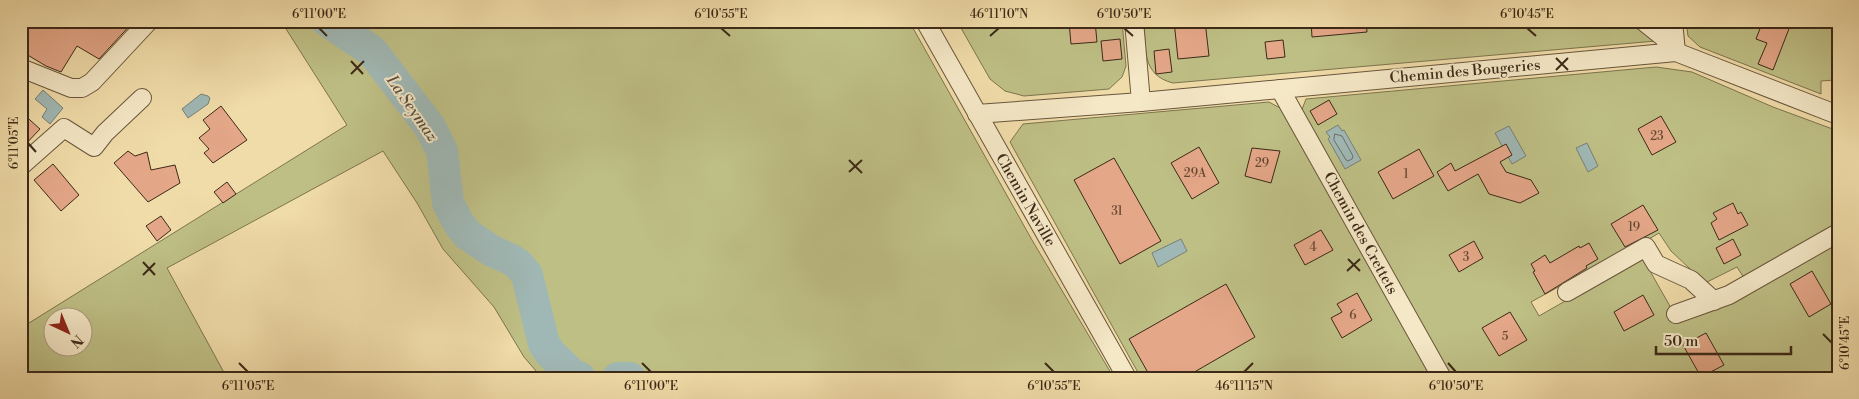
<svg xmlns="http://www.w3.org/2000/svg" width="1859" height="399" font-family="'Libre Bodoni',serif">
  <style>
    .green { fill: #bebf85; stroke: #7d744e; fill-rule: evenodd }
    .water { fill: #a0b8b5; stroke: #787f76 }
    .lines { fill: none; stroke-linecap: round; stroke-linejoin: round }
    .shore { stroke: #6e7066; stroke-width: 1 }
    .river { stroke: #a0b8b5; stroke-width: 32 }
    .building { fill: #e4a788; stroke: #3c2917 }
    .minor-casing { stroke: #69563c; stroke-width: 20 }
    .minor { stroke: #f5e8c7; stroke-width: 18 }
    .ticks { fill: none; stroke: #3c2917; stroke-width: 2 }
    .labels { text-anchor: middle; stroke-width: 4; stroke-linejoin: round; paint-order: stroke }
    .number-label { font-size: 12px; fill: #664833 }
    .street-label { font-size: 15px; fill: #3c2917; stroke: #f5e8c7 }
    .water-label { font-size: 16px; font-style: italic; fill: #554d3e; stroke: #f5e8c7 }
    .neatline { fill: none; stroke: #3c2917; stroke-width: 2 }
    .ticks-label { font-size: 12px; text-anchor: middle; fill: #3c2917 }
  </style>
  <rect width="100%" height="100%" fill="#f0dca9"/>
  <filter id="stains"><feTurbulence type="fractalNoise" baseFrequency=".004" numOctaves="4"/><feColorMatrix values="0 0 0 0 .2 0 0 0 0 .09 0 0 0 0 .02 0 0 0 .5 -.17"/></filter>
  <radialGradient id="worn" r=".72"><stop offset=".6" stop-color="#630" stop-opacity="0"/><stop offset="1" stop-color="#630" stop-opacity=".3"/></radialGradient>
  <g class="green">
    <path d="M281,21H909L1032,240L1114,378H542L524,357L494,307L443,249L417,203L383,151L167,268L227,378H21V328L347,125ZM52,316H82V346H52Z"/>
    <path d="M957,21H1122L1126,66L1122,77L1109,89L1024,96L1005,91L990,79Z"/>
    <path d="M1144,21H1663V27L1656,41L1173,83C1141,75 1146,48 1144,21Z"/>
    <path d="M1686,21H1838V102L1836,101L1835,80L1821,81V94L1700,47L1688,36Z"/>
    <path d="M1656,67L1692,72L1773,107L1838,131V228L1746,281L1737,267L1705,283L1671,251L1659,233L1609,263L1607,260L1531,302L1539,316L1642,257L1679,322L1718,309L1838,240V378H1451L1301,112L1306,99Z"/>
    <path d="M1269,102L1282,109L1433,378H1141L1010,142L1023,124Z"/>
  </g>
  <g class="water">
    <path d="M43,90L63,108L50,124L42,117L47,109L35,99Z"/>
    <path d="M201,94L208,96L210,98L208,104L188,118L182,109Z"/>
    <path d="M1338,125L1342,131L1344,130L1361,160L1345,169L1328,139L1330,137L1326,132Z"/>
    <path d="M1509,126L1526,156L1512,164L1495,133Z"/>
    <path d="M1587,143L1598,166L1588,172L1576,148Z"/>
    <path d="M1181,239L1187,251L1158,267L1152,253Z"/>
  </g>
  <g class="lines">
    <path class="shore" d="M1335,134L1342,136L1353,156L1352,159L1348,161L1346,160L1334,140Z"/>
    <g class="river">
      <path d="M327,21L372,51L430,127L442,151L448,203L459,224L468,235L492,251L512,260L519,265L527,275L544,344L551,354L573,375L580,378"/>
      <path d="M618,378H630"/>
    </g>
  </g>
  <g class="building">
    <path d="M21,21H134L99,59L77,46L61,72L46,66L21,51Z"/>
    <path d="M1077,21H1095L1097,42L1071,44L1069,22Z"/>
    <path d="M1174,21H1205L1209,56L1178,59Z"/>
    <path d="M1311,21H1366L1367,32L1312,37Z"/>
    <path d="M1763,21H1792L1773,70L1758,64L1767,43L1756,39Z"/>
    <path d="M1120,39L1122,59L1103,61L1101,41Z"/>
    <path d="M1283,40L1285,57L1267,59L1265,42Z"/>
    <path d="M1169,49L1172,72L1156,74L1154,51Z"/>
    <path d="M1329,100L1337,114L1318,125L1310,111Z"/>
    <path d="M221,106L247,140L213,163L204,153L209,149L199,138L210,129L203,120Z"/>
    <path d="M21,112L40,129L21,149Z"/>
    <path d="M1661,116L1676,142L1652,155L1638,129Z"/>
    <path d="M1506,144L1512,155L1500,162L1506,172L1531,180L1539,193L1520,203L1489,194L1478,174L1448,191L1437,172L1451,163L1455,171Z"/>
    <path d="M1199,147L1219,183L1192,199L1171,163Z"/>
    <path d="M1252,148L1280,151L1271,183L1245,176Z"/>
    <path d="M1419,149L1434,176L1393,199L1378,172Z"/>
    <path d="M128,151L135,156L147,152L151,170L175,165L180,183L148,202L114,163Z"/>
    <path d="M1114,158L1161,241L1120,264L1074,180Z"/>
    <path d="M53,164L79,195L61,211L34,180Z"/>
    <path d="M227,182L236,194L223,203L214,192Z"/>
    <path d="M1733,203L1738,214L1741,212L1748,225L1719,240L1711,223L1717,219L1713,213Z"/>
    <path d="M1643,205L1658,230L1625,247L1611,224Z"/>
    <path d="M161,216L171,230L157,241L146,226Z"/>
    <path d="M1321,230L1333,250L1305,265L1294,245Z"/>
    <path d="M1733,239L1741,255L1724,264L1716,248Z"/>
    <path d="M1474,241L1483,258L1459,272L1449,255Z"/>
    <path d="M1589,243L1598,259L1586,266L1587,268L1545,294L1533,272L1535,271L1531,264L1545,255L1550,263L1579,246L1580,248Z"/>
    <path d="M1812,271L1831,304L1809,317L1790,284Z"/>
    <path d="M1226,284L1255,337L1184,378H1151L1129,339Z"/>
    <path d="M1357,293L1372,320L1342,338L1331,318L1342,312L1337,304Z"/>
    <path d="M1643,295L1654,315L1624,331L1614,312Z"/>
    <path d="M1510,312L1527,340L1499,356L1482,328Z"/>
    <path d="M1706,333L1724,365L1701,377L1683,345Z"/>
  </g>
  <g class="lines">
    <defs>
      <g id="minor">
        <path d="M925,21L1127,378"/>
        <path d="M1134,21L1141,102"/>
        <path d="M1643,21L1663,37L1676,52"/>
        <path d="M1673,21L1676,52"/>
        <path d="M21,68L71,88H82L92,82L149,21"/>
        <path d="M1280,89L1442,378"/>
        <path d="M977,114L1141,102L1676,52L1838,115"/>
        <path d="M21,166L64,128L94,147L105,133L142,98"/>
        <path d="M1567,292L1646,247L1656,264L1691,280L1714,301"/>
        <path d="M1676,314L1729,295L1838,233"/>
      </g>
    </defs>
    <use href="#minor" class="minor-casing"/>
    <use href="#minor" class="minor"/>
  </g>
  <path class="ticks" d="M319,28L327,36M721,28L730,36M1124,28L1133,36M1527,28L1536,36M990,36L999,28M1556,58L1568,70M351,61L363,74M1556,70L1568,58M351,74L364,61M28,143L36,152M849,160L862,173M849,172L862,160M1348,259L1360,271M143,262L155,275M1347,271L1360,259M143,275L155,263M1823,334L1832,343M239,363L248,372M642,363L651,372M1045,363L1054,372M1448,363L1456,372M1244,372L1253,363"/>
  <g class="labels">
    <g class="number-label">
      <text x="1657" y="140">23</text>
      <text x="1262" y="167">29</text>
      <text x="1195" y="177">29A</text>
      <text x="1406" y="178">1</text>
      <text x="1117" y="215">31</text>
      <text x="1634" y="231">19</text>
      <text x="1313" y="251">4</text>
      <text x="1466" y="261">3</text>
      <text x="1353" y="319">6</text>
      <text x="1505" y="340">5</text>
    </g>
    <g class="street-label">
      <text transform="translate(1465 71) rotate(-5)" y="5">Chemin des Bougeries</text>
      <text transform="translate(1026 200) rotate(60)" y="5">Chemin Naville</text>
      <text transform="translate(1361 233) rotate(61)" y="5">Chemin des Crettets</text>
    </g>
    <g class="water-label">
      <text transform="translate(413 108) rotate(55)" y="6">La Seymaz</text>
    </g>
  </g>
  <rect width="1859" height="399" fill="none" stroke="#f0dca9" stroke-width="55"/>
  <g transform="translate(68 332) rotate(136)"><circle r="24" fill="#f5e8c7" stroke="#ab9c81"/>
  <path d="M0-4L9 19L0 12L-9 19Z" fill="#8f2418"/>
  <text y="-8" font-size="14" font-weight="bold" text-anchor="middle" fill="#3c2917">N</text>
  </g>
  <path d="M1656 346v8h135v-8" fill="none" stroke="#3c2917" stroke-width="2.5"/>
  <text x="1664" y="346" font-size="15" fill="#3c2917" stroke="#f5e8c7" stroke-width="4" paint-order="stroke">50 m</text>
  <rect x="28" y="28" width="1804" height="344" class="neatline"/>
  <g class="ticks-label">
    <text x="319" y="18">6°11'00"E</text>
    <text x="721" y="18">6°10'55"E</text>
    <text x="999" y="18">46°11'10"N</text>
    <text x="1124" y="18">6°10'50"E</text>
    <text x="1527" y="18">6°10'45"E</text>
    <text transform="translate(14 143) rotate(-90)" y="4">6°11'05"E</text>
    <text transform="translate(1845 343) rotate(-90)" y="4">6°10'45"E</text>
    <text x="248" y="390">6°11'05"E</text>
    <text x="651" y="390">6°11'00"E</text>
    <text x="1054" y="390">6°10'55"E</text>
    <text x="1244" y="390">46°11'15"N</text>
    <text x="1456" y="390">6°10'50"E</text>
  </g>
  <rect width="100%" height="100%" filter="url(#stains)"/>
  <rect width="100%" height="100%" fill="url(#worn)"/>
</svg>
